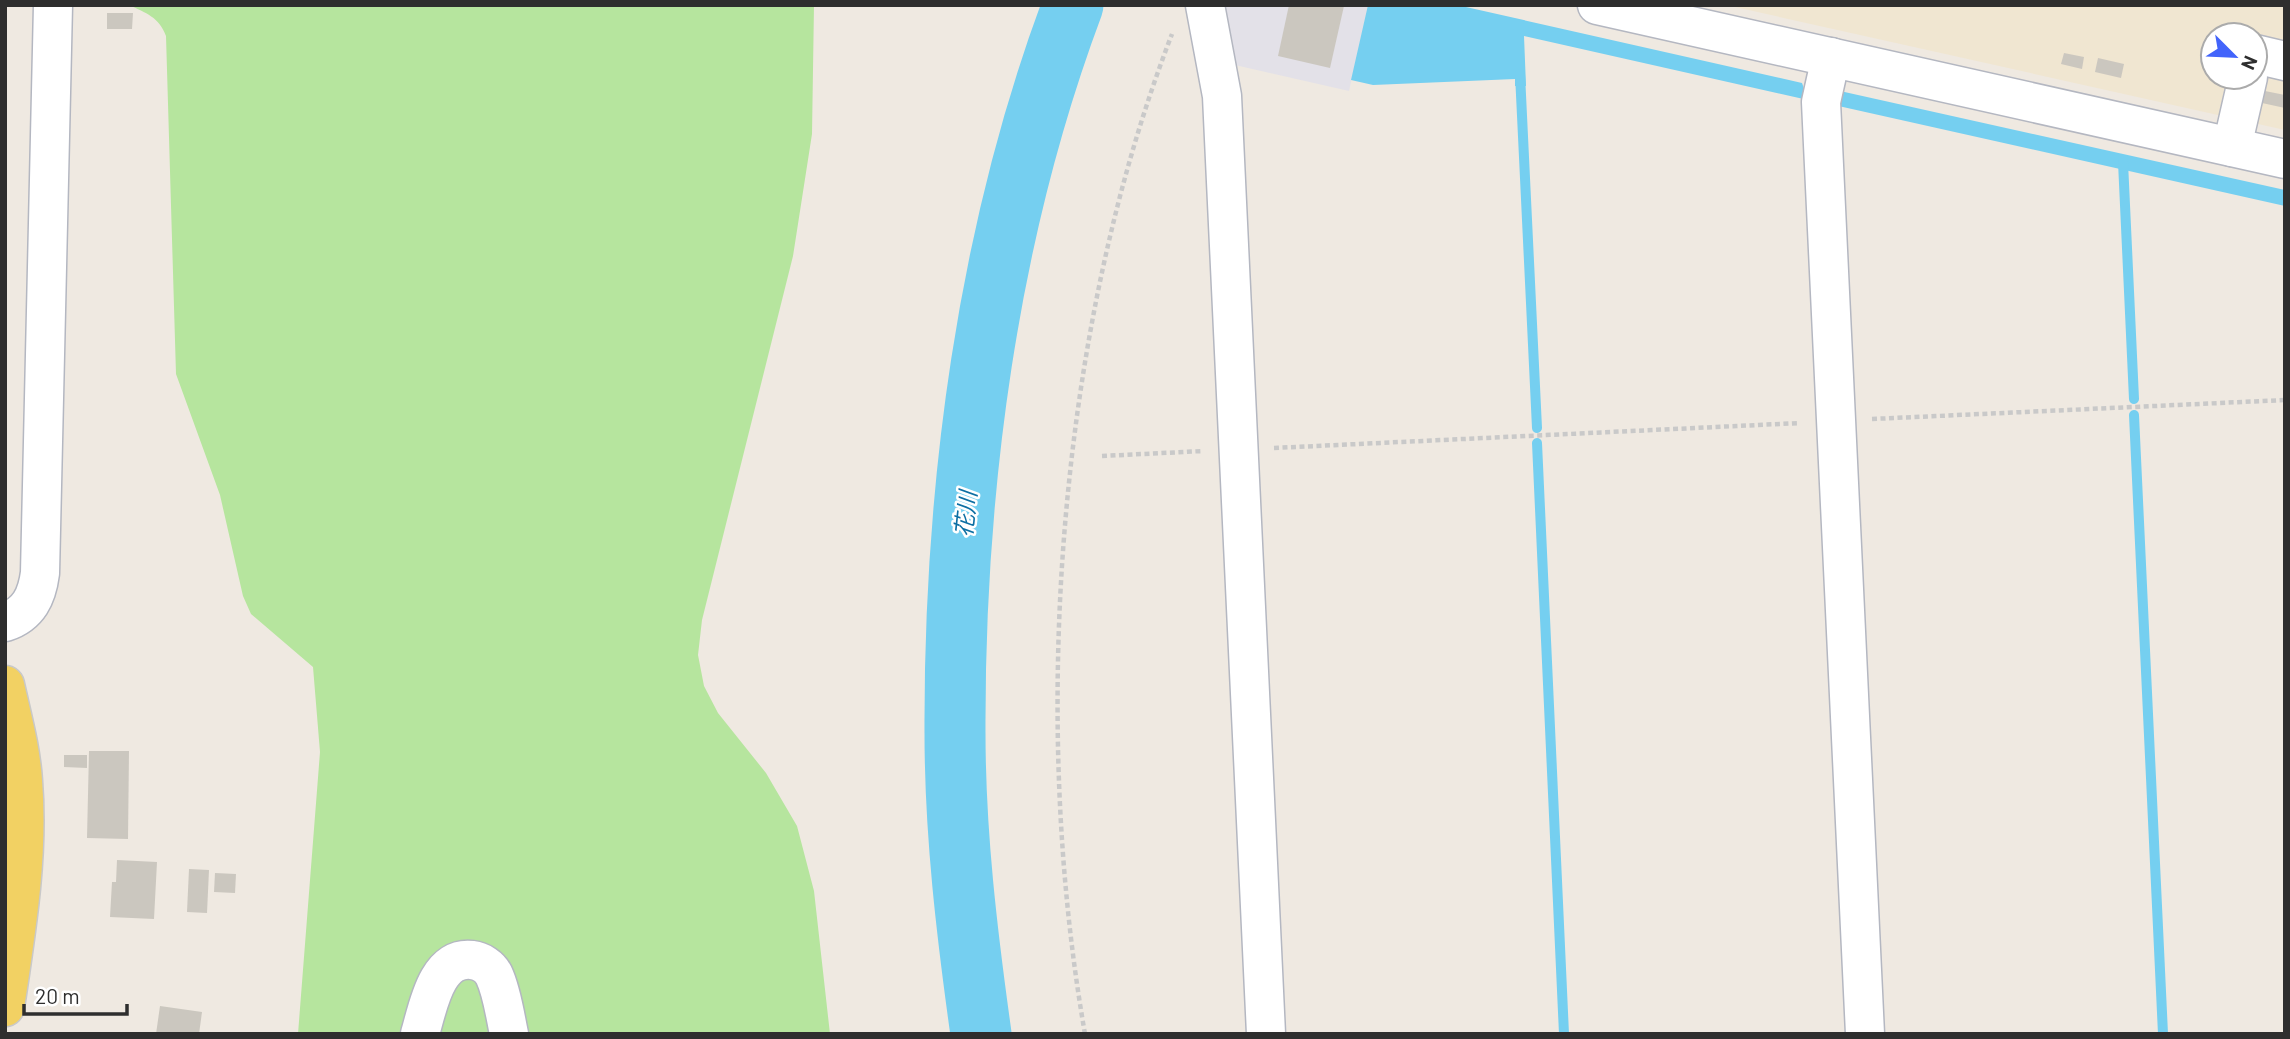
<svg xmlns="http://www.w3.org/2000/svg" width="2290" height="1039" font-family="Barlow,'Noto Sans JP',sans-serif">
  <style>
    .industrial { fill: #e3e1e8 }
    .education { fill: #f0e6d1; fill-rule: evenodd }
    .green { fill: #b6e59e }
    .water { fill: #75cff0 }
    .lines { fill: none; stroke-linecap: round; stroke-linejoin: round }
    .stream { stroke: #75cff0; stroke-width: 10 }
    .river { stroke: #75cff0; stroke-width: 61 }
    .building { fill: #cbc7bf }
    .minor-casing { stroke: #b4b7c1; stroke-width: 41 }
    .major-casing { stroke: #c9c9c9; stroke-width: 41 }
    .path { stroke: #c9c9c9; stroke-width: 4.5; stroke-dasharray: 5 3.5; stroke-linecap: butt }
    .minor { stroke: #fff; stroke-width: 38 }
    .major { stroke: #f2d163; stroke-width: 38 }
    .labels { text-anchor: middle; stroke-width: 5; stroke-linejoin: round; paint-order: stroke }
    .water-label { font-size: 23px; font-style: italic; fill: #0d6fa3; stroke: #fff }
  </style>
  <rect width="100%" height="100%" fill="#efe9e1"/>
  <path class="industrial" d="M1221,5H1368L1349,91L1235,65Z"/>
  <path class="education" d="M1726,5H2285V130ZM2213,35H2255V77H2213Z"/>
  <path class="green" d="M129,5H814L812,134L793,256L702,620L698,655L704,686L718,713L766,773L797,826L814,891L830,1034H298L320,752L313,667L251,614L243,596L220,495L176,374L166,36C159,17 146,13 129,5Z"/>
  <g class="water">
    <path d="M1368,5H1457L1802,83L1808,100L1524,36L1526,86H1515V79L1373,85L1351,80Z"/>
    <path d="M1840,91L2285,190V206L1834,105Z"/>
  </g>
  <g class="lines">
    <g class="stream">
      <path d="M1520,74L1537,428"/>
      <path d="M2123,162L2134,399"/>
      <path d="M2134,415L2163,1034"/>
      <path d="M1537,443L1564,1034"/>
    </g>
    <path class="river" d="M981,1034C967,934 955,834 955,733C954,489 987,234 1073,5"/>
  </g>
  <g class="building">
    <path d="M1289,5L1344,6L1330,68L1278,56Z"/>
    <path d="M107,13H133L132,29H107Z"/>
    <path d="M2064,53L2084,57L2082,69L2061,64Z"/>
    <path d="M2098,58L2124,64L2121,78L2095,72Z"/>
    <path d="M2265,91L2285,95V108L2262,103Z"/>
    <path d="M89,751H129L128,839L87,838Z"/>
    <path d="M64,755H87V768L64,767Z"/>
    <path d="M117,860L157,862L154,919L110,917L112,882H116Z"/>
    <path d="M189,869L209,870L207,913L187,912Z"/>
    <path d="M215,873L236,874L235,893L214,892Z"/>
    <path d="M160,1006L202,1012L199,1034H156Z"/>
  </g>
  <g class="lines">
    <defs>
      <g id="minor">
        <path d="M1205,5L1222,96L1266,1034"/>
        <path d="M1597,5L2285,159"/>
        <path d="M2255,54L2285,61"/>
        <path d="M1831,57L1821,102L1865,1034"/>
        <path d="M2232,147L2248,77"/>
        <path d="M5,622C29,614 37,596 40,573L53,5"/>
        <path d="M420,1034C428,1007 436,956 472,960C481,961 490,967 494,975C502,992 505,1015 509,1034"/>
      </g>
      <path id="major" d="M5,685C12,717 21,749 23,781C29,856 16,933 5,1007"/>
    </defs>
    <use href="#minor" class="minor-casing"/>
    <use href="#major" class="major-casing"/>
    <g class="path">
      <path d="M1872,419L2285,400"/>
      <path d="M1274,448L1800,423"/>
      <path d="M1102,456L1203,451"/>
      <path d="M1085,1034C1030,721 1057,331 1172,34"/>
    </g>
    <use href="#minor" class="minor"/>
    <use href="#major" class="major"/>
  </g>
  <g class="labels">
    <g class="water-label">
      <text transform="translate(966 514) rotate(-84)" y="8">花川</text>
    </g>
  </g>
  <rect width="2290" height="1039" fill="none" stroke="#2e2e2e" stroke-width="14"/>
  <g transform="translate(2234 56) rotate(114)"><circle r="33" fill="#ffffff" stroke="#ababab" stroke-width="2"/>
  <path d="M0-5L12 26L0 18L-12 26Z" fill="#4264fb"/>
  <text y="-10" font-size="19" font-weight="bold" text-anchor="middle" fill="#2e2e2e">N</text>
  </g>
  <path d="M24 1004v10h103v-10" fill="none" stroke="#2e2e2e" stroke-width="3.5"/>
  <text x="35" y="1004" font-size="21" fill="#2e2e2e" stroke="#ffffff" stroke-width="5" paint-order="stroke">20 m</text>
</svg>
